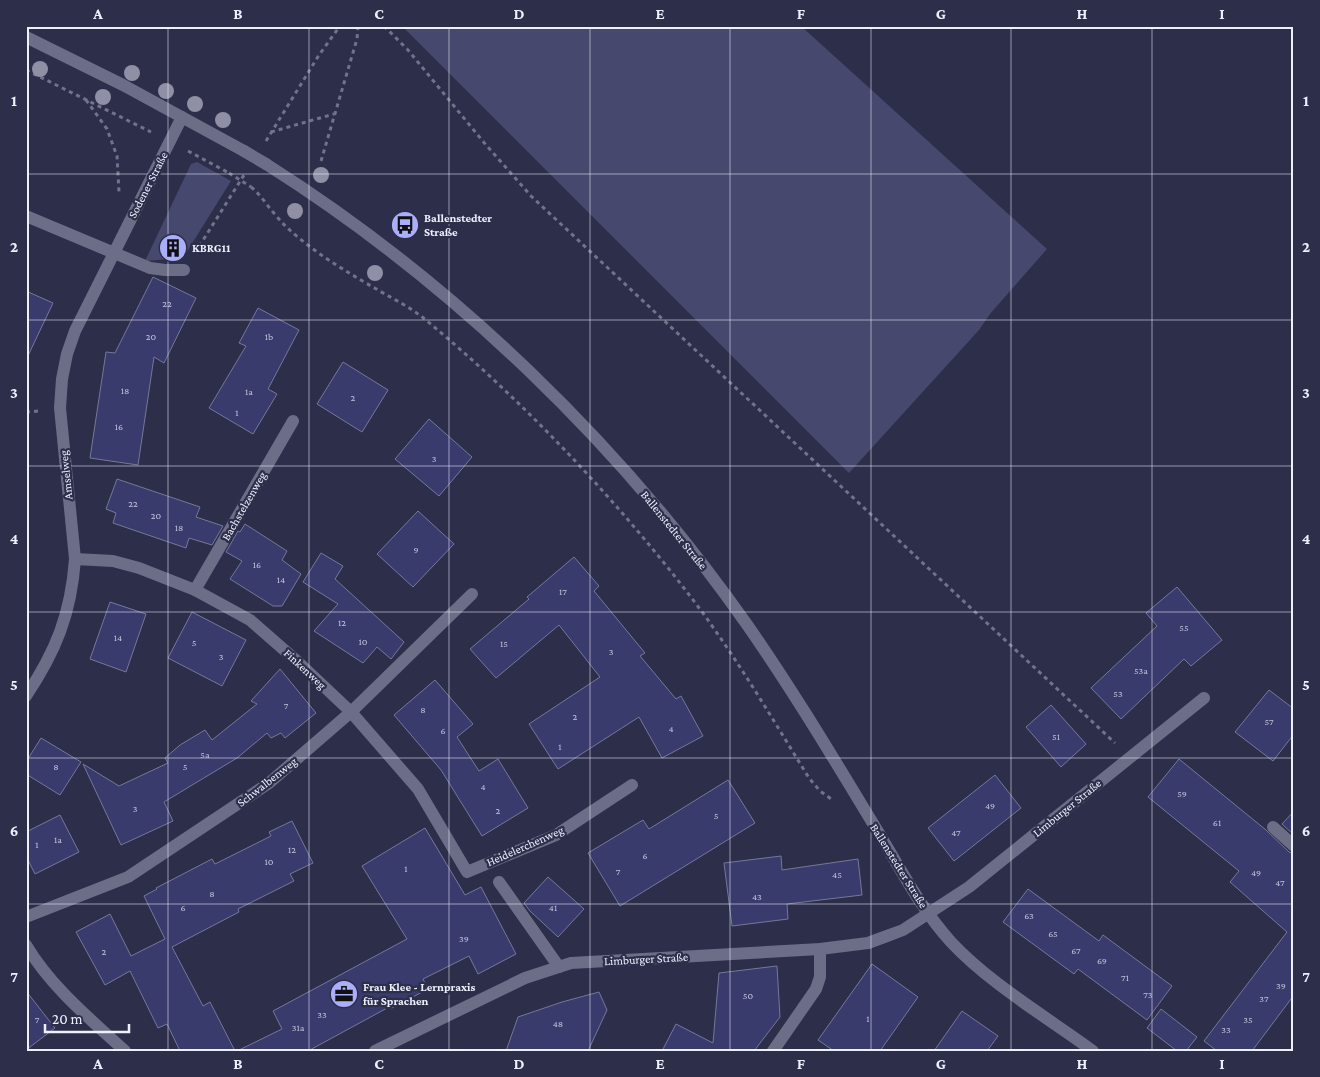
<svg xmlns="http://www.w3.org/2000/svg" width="1320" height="1077" font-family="'Crimson Pro',serif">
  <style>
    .green { fill: #46486e }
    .building { fill: #3a3b6d; stroke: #757899 }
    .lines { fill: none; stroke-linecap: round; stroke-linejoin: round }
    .path { stroke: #72738a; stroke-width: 3; stroke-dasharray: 4 4; stroke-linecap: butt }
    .minor { stroke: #6c6e87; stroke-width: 12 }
    .path-bridge { stroke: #72738a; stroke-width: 3; stroke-dasharray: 4 4; stroke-linecap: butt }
    .minor-bridge { stroke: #6c6e87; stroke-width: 12 }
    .tree { fill: #8f90a6 }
    .grid { fill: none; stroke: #eef0ff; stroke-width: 1; stroke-opacity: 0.55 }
    .labels { text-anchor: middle; stroke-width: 4.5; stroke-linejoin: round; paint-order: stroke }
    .number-label { font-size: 10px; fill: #c1c3da }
    .street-label { font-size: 12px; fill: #eef0ff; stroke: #2d2e4a }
    .poi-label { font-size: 12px; font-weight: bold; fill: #eef0ff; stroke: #2d2e4a; text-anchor: start }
    .neatline { fill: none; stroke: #eef0ff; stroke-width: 2 }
    .grid-label { font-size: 16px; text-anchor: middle; font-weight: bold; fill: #eef0ff }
  </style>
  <rect width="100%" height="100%" fill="#2d2e4a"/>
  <g class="green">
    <path d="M402,26H801L1047,249L990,314L979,330L849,473Z"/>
    <path d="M197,162L231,181L183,258L145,261L191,164Z"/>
  </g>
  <g class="building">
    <path d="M153,277L196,298L164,363L154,357L138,465L90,458L106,352L115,353Z"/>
    <path d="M26,291L53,303L26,360Z"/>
    <path d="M258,308L299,330L268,389L277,394L253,434L209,408L246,346L239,343Z"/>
    <path d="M343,362L388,390L362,432L317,404Z"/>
    <path d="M429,419L472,457L439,496L395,459Z"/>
    <path d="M117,479L200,507L196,517L223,526L212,545L189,538L186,548L113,523L116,513L106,509Z"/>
    <path d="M418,511L454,544L413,587L377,554Z"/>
    <path d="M245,524L287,551L282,560L301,574L282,606H273L230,579L242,561L226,552L238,531L240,532Z"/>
    <path d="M321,553L343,566L335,579L404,642L391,659L377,647L363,663L314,631L338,604L303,582Z"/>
    <path d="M574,557L599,586L594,591L645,653L640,656L676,699L681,696L703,736L662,758L639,717L558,769L529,724L600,677L559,625L496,678L470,649L529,599L527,597Z"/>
    <path d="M1177,587L1222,640L1191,666L1184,659L1121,719L1091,688L1157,626L1146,613Z"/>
    <path d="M110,602L146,614L126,672L90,659Z"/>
    <path d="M192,612L246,640L222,686L168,658Z"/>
    <path d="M280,669L316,713L285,738L281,733L271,738L267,733L237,758L164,802L173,821L121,845L83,764L119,786L168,763L165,758L180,745L205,730L212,740L257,704L251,701Z"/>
    <path d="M435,680L473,724L457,737L479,771L498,759L528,808L482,836L441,770L394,715Z"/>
    <path d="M1269,690L1294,709V734L1273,761L1235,732Z"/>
    <path d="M1051,705L1086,744L1061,767L1026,727Z"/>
    <path d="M41,738L81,762L60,795L26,774V762Z"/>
    <path d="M1179,759L1266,830L1289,852L1294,854V995L1252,1051H1217L1204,1041L1287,932L1230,882L1239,871L1148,797Z"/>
    <path d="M995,775L1021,808L954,861L928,828Z"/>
    <path d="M728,780L755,823L620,906L588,853L643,820L649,829Z"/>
    <path d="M1294,811V835L1282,824Z"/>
    <path d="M60,815L79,852L35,874L26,856V832Z"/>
    <path d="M292,821L313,863L290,874L294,881L238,909L239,912L172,947L203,1006L210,1002L235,1051H180L167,1024L158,1028L130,971L105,985L76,932L110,914L131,956L165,939L144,896L157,889L156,888L212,859L215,864L271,836L269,832Z"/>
    <path d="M425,828L465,895L481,887L516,954L478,974L469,956L423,979L428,989L390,1009L389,1007L308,1051H237L282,1029L273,1011L407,939L362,866Z"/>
    <path d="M781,856L782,870L858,859L862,895L787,904L788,919L732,926L724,863Z"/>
    <path d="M548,877L584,909L558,937L530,911L524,903Z"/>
    <path d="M1028,889L1099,941L1103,935L1172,986L1147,1020L1078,969L1074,974L1003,922Z"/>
    <path d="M872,964L918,997L880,1051H834L818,1040Z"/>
    <path d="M777,966L780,1017L754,1051H662L676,1024L713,1043L719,973Z"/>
    <path d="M26,991L55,1028L26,1050Z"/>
    <path d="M599,992L607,1010L588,1051H506L518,1017L562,1002Z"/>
    <path d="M1161,1009L1197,1037L1186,1051H1177L1147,1028Z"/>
    <path d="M962,1011L998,1036L987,1051H934Z"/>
  </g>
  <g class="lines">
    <g class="path">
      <path d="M384,26L408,50L486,145L531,196L1115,743"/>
      <path d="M26,70L151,132"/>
      <path d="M86,100L107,129L117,156L119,192"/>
      <path d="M271,132L334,114"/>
      <path d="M266,141L319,55L340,26"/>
      <path d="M188,151L229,173"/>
      <path d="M321,161L357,39L358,26"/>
      <path d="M251,187C260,194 266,204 273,212C281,222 289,230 299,238C323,258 352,275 378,290C395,300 412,308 427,321C521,399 612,495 687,592C732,650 770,715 809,778L820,791L834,801"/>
      <path d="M195,253L244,175"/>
      <path d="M26,412L39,411"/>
    </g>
    <g class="minor">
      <path d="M26,37L123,85L244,151"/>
      <path d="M266,164C454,283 621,445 748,626C794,692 835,761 877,830C900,868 921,909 951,942C989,983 1048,1018 1093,1051"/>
      <path d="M26,216L150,268L165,270H184"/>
      <path d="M75,559L113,561L139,568L195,590L250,620L298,662L351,712L418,789L467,872L556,835L632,785"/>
      <path d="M195,590L293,421"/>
      <path d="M26,696C56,651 71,614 75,559L60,408L62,379L67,354L75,331L182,117"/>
      <path d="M1273,827L1294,846"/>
      <path d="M499,882L559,967"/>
      <path d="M26,917L128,877L269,783L351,712L472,594"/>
      <path d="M26,945C51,987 89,1018 125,1051"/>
      <path d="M375,1051L525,978L571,963L820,949L868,943L887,936L903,930L969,887L1204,698"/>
      <path d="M773,1051L816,989L820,977V949"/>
    </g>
    <path class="path-bridge" d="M229,173L251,187"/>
    <path class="minor-bridge" d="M244,151L266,164"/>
  </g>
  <g class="tree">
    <circle cx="40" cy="69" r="8"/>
    <circle cx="132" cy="73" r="8"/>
    <circle cx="166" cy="91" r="8"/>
    <circle cx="103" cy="97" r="8"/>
    <circle cx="195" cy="104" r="8"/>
    <circle cx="223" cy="120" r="8"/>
    <circle cx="321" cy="175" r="8"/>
    <circle cx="295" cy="211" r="8"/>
    <circle cx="375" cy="273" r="8"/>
  </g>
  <path class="grid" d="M168,26V1051M309,26V1051M449,26V1051M590,26V1051M730,26V1051M871,26V1051M1011,26V1051M1152,26V1051M26,174H1294M26,320H1294M26,466H1294M26,612H1294M26,758H1294M26,904H1294"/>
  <defs>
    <symbol id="bus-disc" viewBox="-11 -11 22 22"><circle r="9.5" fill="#abaffb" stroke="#2d2e4a"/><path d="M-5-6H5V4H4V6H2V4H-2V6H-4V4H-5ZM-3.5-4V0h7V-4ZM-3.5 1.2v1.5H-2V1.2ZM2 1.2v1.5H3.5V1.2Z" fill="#111"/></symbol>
    <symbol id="building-disc" viewBox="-11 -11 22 22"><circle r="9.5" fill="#abaffb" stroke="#2d2e4a"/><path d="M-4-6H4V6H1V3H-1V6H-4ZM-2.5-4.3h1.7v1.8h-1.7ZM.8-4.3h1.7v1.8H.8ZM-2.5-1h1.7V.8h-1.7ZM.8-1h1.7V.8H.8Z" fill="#111"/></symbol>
    <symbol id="office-disc" viewBox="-11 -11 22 22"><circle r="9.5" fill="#abaffb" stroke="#2d2e4a"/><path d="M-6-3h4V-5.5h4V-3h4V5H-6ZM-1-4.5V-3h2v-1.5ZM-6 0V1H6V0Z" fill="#111"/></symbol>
  </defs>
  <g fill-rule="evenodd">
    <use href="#bus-disc" x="389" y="209" width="32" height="32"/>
    <use href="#building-disc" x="157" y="232" width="32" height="32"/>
    <use href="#office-disc" x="328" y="978" width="32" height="32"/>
  </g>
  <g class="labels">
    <g class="number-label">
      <text x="167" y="307">22</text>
      <text x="151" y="340">20</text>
      <text x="269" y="340">1b</text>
      <text x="125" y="394">18</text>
      <text x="249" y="395">1a</text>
      <text x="353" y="401">2</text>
      <text x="237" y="416">1</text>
      <text x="119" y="430">16</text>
      <text x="434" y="462">3</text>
      <text x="133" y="507">22</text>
      <text x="156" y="519">20</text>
      <text x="179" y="531">18</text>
      <text x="416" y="553">9</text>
      <text x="257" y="568">16</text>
      <text x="281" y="583">14</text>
      <text x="563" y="595">17</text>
      <text x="342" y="626">12</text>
      <text x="1184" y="631">55</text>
      <text x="118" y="641">14</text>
      <text x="363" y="645">10</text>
      <text x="194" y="646">5</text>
      <text x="504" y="647">15</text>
      <text x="611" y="655">3</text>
      <text x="221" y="660">3</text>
      <text x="1141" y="674">53a</text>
      <text x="1118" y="697">53</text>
      <text x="286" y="709">7</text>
      <text x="423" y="713">8</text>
      <text x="575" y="720">2</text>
      <text x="1269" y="725">57</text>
      <text x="671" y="732">4</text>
      <text x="443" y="734">6</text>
      <text x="1056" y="740">51</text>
      <text x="560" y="750">1</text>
      <text x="205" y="758">5a</text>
      <text x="56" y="770">8</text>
      <text x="185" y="770">5</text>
      <text x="483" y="790">4</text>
      <text x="1182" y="797">59</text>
      <text x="990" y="809">49</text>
      <text x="135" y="812">3</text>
      <text x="498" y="814">2</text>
      <text x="716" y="819">5</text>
      <text x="1217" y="826">61</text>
      <text x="956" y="836">47</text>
      <text x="58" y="843">1a</text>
      <text x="37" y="848">1</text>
      <text x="292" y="853">12</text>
      <text x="645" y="859">6</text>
      <text x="269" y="865">10</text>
      <text x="406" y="872">1</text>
      <text x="618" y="875">7</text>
      <text x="1256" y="876">49</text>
      <text x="837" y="878">45</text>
      <text x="1280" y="886">47</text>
      <text x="212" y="897">8</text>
      <text x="757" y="900">43</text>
      <text x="183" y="911">6</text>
      <text x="553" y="911">41</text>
      <text x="1029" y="919">63</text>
      <text x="1053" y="937">65</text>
      <text x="464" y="942">39</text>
      <text x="1076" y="954">67</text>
      <text x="104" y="955">2</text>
      <text x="1102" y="964">69</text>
      <text x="1125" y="981">71</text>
      <text x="1281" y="989">39</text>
      <text x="1148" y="998">73</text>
      <text x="748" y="999">50</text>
      <text x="1264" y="1002">37</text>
      <text x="322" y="1018">33</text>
      <text x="868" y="1022">1</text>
      <text x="37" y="1023">7</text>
      <text x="1248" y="1023">35</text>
      <text x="558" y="1027">48</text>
      <text x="298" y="1031">31a</text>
      <text x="1226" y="1033">33</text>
    </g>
    <g class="street-label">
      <text transform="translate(148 185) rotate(-63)" y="4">Sodener Straße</text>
      <text transform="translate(66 475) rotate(-96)" y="4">Amselweg</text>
      <text transform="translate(244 506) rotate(-60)" y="4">Bachstelzenweg</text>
      <text transform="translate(674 530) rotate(51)" y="4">Ballenstedter Straße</text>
      <text transform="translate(305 669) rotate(43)" y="4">Finkenweg</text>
      <text transform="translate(267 782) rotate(-38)" y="4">Schwalbenweg</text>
      <text transform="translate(1067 808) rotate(-39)" y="4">Limburger Straße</text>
      <text transform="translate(525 846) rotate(-24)" y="4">Heidelerchenweg</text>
      <text transform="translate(899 866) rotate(58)" y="4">Ballenstedter Straße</text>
      <text transform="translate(646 959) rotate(-3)" y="4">Limburger Straße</text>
    </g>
    <g class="poi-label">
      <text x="424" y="222">Ballenstedter<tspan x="424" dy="14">Straße</tspan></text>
      <text x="192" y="252">KBRG11</text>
      <text x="363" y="991">Frau Klee - Lernpraxis<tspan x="363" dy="14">für Sprachen</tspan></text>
    </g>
  </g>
  <rect width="1320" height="1077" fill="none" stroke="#2d2e4a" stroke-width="55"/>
  <path d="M45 1024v8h84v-8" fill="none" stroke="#eef0ff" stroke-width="2.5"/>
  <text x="52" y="1024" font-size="15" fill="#eef0ff" stroke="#2d2e4a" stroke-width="4" paint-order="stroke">20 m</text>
  <rect x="28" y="28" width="1264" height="1022" class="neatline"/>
  <g class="grid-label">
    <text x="98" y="19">A</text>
    <text x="238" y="19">B</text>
    <text x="379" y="19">C</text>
    <text x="519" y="19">D</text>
    <text x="660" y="19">E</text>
    <text x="801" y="19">F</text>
    <text x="941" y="19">G</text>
    <text x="1082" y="19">H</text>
    <text x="1222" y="19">I</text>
    <text x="14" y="106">1</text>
    <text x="1306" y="106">1</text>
    <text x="14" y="252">2</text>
    <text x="1306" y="252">2</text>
    <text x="14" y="398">3</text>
    <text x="1306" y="398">3</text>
    <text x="14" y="544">4</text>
    <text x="1306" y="544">4</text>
    <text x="14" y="690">5</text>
    <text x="1306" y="690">5</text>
    <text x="14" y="836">6</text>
    <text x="1306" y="836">6</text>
    <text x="14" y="982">7</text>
    <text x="1306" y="982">7</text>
    <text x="98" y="1069">A</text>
    <text x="238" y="1069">B</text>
    <text x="379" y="1069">C</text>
    <text x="519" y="1069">D</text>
    <text x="660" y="1069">E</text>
    <text x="801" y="1069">F</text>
    <text x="941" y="1069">G</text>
    <text x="1082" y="1069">H</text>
    <text x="1222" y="1069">I</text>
  </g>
</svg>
